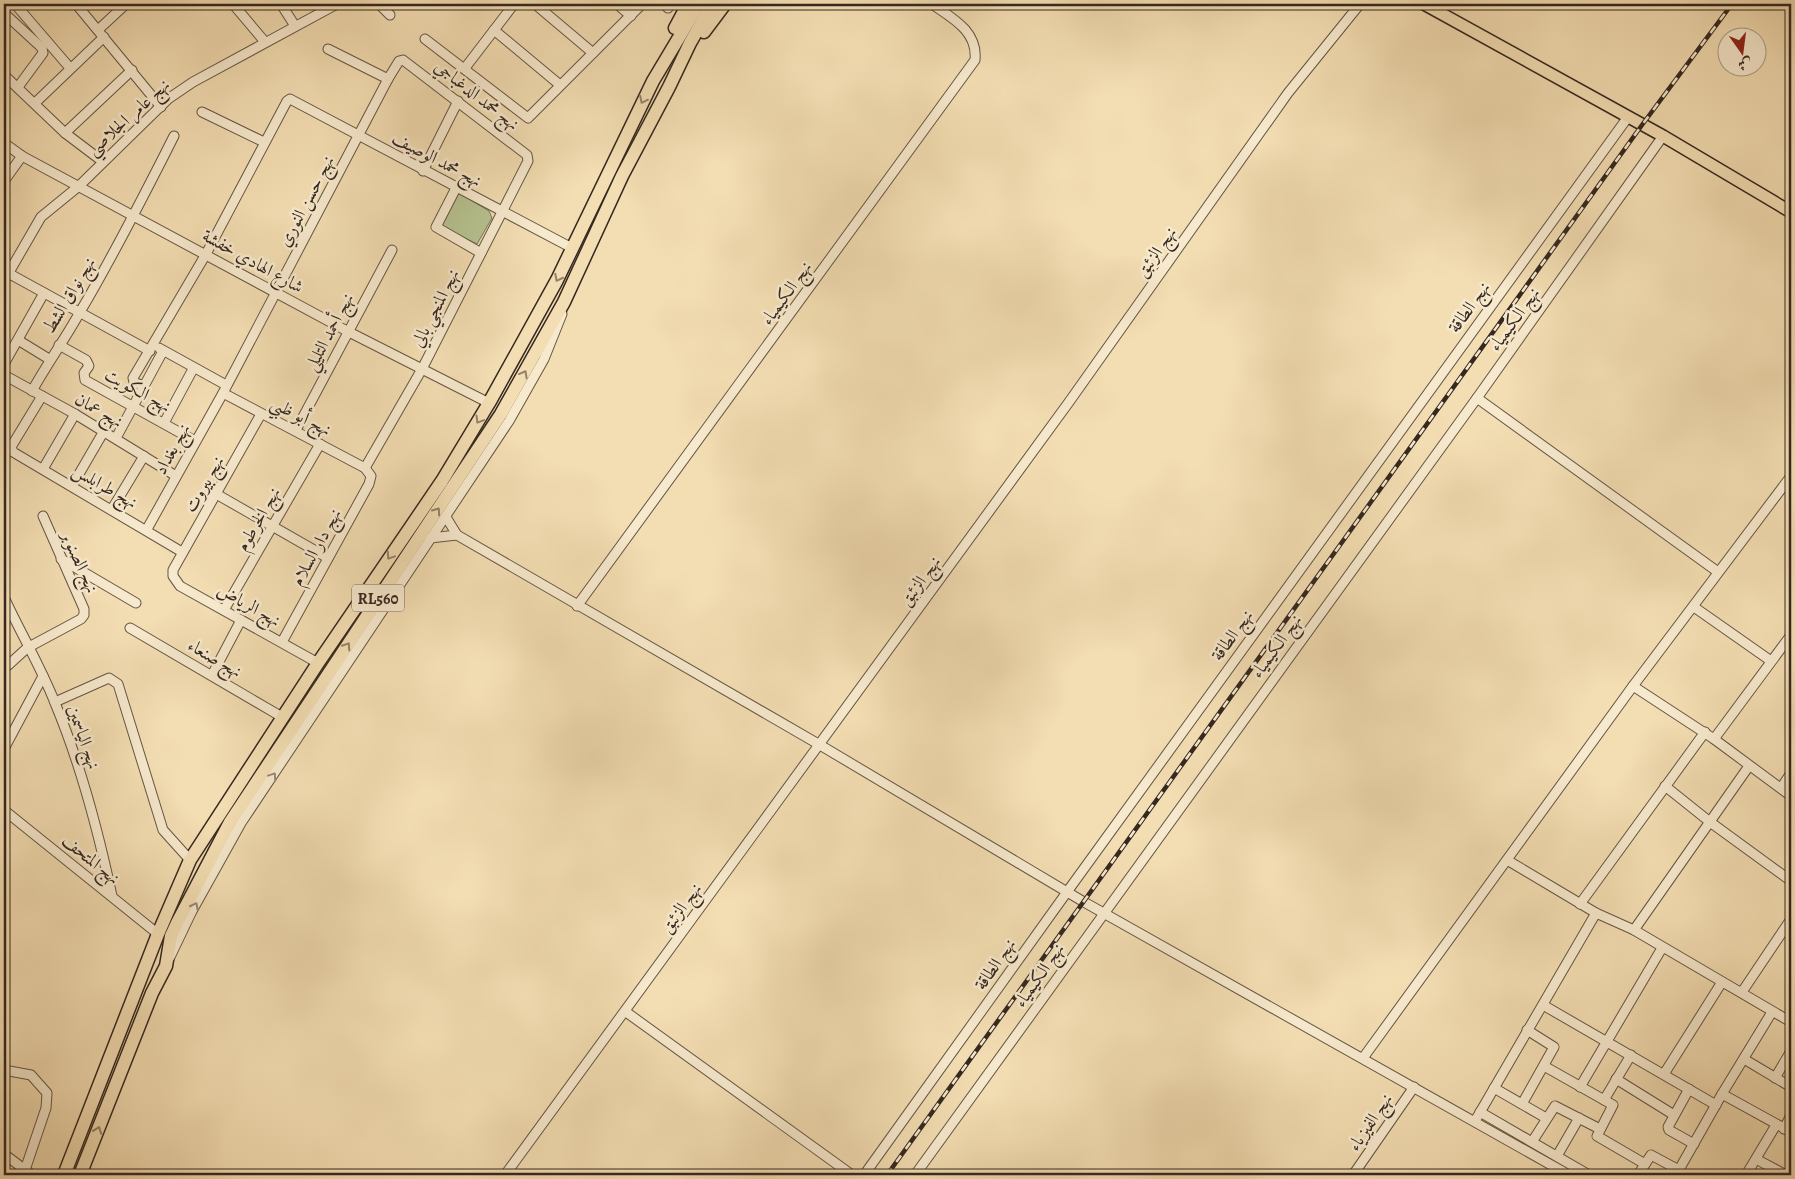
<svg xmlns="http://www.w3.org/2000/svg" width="1795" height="1179" font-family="Alegreya,Amiri,serif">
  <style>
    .green { fill: #b6c290; stroke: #767558 }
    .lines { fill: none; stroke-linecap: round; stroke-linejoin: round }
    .minor-casing { stroke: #645544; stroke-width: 11 }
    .major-casing { stroke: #352820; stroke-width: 14 }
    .highway-casing { stroke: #352820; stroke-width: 15 }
    .minor { stroke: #f7e9cd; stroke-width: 9 }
    .major { stroke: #f3ddb2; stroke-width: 11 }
    .highway { stroke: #f3ddb2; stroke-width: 12 }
    .rail-casing { stroke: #352820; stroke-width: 4.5 }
    .rail { stroke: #f7e9cd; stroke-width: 2.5; stroke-dasharray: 8; stroke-linecap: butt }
    .oneway { stroke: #948269 }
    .oneway2 { stroke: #968876 }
    .labels { text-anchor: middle; stroke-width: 5; stroke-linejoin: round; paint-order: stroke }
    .shield { fill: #f7e9cd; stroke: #6f6254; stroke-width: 1 }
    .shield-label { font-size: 16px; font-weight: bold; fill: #352820 }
    .street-label { font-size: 18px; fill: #352820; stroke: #f7e9cd }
  </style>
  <rect width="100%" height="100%" fill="#f3ddb2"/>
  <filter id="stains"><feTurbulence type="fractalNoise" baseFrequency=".004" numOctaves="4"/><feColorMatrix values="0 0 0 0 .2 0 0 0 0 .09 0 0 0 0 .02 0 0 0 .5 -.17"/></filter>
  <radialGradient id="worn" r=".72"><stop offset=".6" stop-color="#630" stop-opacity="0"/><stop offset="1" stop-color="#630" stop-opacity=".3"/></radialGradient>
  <path class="green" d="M459,193L489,211L492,218L477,244L443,227L442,222Z"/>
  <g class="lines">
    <defs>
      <g id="minor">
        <path d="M15,4L70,68"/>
        <path d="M76,4L161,107"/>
        <path d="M233,4L265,42"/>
        <path d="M281,4L295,26"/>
        <path d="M379,4L390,15"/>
        <path d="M535,4L593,53"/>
        <path d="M617,4L631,16"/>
        <path d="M664,4L668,8L671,4"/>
        <path d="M4,13L42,48L43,53L18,87"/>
        <path d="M98,30L126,4"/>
        <path d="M494,30L560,85"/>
        <path d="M425,39L528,118L642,4"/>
        <path d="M328,49L388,79"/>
        <path d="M465,68L514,4"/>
        <path d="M4,75L65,133L102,161"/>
        <path d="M35,103L104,37"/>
        <path d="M202,112L264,142"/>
        <path d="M65,133L132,70"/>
        <path d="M4,143L22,156L347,331L489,403"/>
        <path d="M423,171L458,101"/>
        <path d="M4,181L22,156"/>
        <path d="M456,188L436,227L481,253"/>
        <path d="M8,273L150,351"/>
        <path d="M4,281L41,217L79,186L168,99L193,82L337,4"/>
        <path d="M18,340L49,359"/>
        <path d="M59,345L86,360L89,366L84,373L85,380L195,441"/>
        <path d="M159,348L226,385"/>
        <path d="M4,364L44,293"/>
        <path d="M4,375L75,414L176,476"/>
        <path d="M143,386L134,382L133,378L206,254L287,101L290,99L572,248"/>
        <path d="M32,391C47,364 65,339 80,312C114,255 144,195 174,136"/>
        <path d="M223,393L365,468L371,476L369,484L282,642"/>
        <path d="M42,396L11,447L13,452L182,552"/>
        <path d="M1477,398L1718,572"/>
        <path d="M261,414L173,570V576L180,586L318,663"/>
        <path d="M164,423L193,369"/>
        <path d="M296,430L392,250"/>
        <path d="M116,438L163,351"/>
        <path d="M43,469L75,414"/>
        <path d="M72,486L104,431"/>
        <path d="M218,495L328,558"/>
        <path d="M112,509L144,456"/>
        <path d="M446,517L457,535L820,745L1084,902L1569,1175"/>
        <path d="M147,529L223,393L388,79L399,61L403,60L527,155L528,161L422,369L365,468"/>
        <path d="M430,538L457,535"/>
        <path d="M61,559L136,603"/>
        <path d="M4,597C20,632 41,667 55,703C81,765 98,830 112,896"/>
        <path d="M577,606L975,60C978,31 952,18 932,4"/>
        <path d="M1694,607L1771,661"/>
        <path d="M224,610L320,444"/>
        <path d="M130,628L282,717"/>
        <path d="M4,669L27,648L81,619L84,615V609L43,516"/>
        <path d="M212,675L241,620"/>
        <path d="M1633,686L1714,739L1791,796"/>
        <path d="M55,702L109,678L118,684L163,830L190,860"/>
        <path d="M1714,739L1791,635"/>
        <path d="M4,749L43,676"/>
        <path d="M1665,786L1710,822L1791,881"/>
        <path d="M1781,788L1791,773"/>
        <path d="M4,810L158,934"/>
        <path d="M1507,860L1596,913L1634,930L1791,1022"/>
        <path d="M1580,904L1705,732"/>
        <path d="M1634,930L1749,766"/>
        <path d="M170,957L192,911L241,823L509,421L544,359L562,314"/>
        <path d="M1742,992L1791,919"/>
        <path d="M1543,1005L1716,1105"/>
        <path d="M626,1012L852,1175"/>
        <path d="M1363,1058L1633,686L1791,476"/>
        <path d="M1744,1059L1791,1087"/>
        <path d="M1544,1066L1613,1105L1597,1136L1645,1164"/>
        <path d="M4,1070L31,1075L47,1093L46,1108L25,1170"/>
        <path d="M1664,1074L1722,982"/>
        <path d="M1775,1078L1791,1051"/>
        <path d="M1616,1079L1674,1115"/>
        <path d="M1580,1087L1662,948"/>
        <path d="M1494,1088L1546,1118"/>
        <path d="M1689,1089L1668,1127L1669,1130L1694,1144"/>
        <path d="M1722,1094L1791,1132"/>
        <path d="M1604,1100L1631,1055"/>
        <path d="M1522,1104L1554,1047L1527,1030"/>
        <path d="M1480,1112L1589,1175"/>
        <path d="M1475,1121L1596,913"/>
        <path d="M1784,1129L1791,1115"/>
        <path d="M1532,1142L1555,1106L1600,1129"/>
        <path d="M4,1154L32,1175"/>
        <path d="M1557,1156L1579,1118"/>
        <path d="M1756,1159L1786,1175"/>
        <path d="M505,1175L1069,402L1288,93L1360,4"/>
        <path d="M864,1175L1067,892L1628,117"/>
        <path d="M915,1175L1477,398L1663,136"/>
        <path d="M1353,1175L1414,1087"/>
        <path d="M1638,1175L1651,1155L1679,1170"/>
        <path d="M1676,1175L1722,1094L1772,1012"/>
        <path d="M1746,1175L1776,1125"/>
      </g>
      <path id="major" d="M1424,4L1663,136L1791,212"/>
      <g id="highway">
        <path d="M675,28L688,4"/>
        <path d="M704,32L725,4"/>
        <path d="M64,1175L158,934L190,860L318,663L442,481L489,403L557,280L653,81L699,4"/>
        <path d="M80,1175L152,993L166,966L171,936L177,923L230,822L501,414L564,302L622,176L669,87L690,43L712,4"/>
      </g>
    </defs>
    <use href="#minor" class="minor-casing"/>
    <use href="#major" class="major-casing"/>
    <use href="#highway" class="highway-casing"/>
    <use href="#minor" class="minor"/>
    <use href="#major" class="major"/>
    <use href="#highway" class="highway"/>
    <defs>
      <path id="rail" d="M887,1175L1642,125L1732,4"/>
    </defs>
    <use href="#rail" class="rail-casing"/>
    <use href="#rail" class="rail"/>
  </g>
  <defs><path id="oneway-chevron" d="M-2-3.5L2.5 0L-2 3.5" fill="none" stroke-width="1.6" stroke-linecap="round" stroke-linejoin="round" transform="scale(1.25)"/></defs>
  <g class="oneway">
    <use href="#oneway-chevron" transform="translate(643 100) rotate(116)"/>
    <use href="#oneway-chevron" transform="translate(558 278) rotate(117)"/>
    <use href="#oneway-chevron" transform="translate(524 374) rotate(-61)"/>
    <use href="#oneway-chevron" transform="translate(479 420) rotate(121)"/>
    <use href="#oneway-chevron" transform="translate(437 511) rotate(-55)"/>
    <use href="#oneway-chevron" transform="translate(390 556) rotate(124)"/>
    <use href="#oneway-chevron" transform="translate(347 646) rotate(-57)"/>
    <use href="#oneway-chevron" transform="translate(98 1130) rotate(-70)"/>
  </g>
  <g class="oneway2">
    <use href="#oneway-chevron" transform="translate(273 776) rotate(-56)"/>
    <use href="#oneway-chevron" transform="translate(195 906) rotate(-63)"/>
  </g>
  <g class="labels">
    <rect class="shield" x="352" y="584.5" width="52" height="27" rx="4"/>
    <g class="shield-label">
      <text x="378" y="604">RL560</text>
    </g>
    <g class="street-label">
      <text transform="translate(477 95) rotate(38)" y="6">نهج محمد الدغباجي</text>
      <text transform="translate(128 117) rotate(-42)" y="6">نهج عامر الجلاصي</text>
      <text transform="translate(437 159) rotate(28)" y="6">نهج محمد الوصيف</text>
      <text transform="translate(306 201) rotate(-62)" y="6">نهج حسن النوري</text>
      <text transform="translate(1156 252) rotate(-55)" y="6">نهج الزئبق</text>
      <text transform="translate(253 261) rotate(29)" y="6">شارع الهادي خفشة</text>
      <text transform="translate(786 293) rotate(-54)" y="6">نهج الكيمياء</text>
      <text transform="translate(69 295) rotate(-59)" y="6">نهج نواق الشط</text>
      <text transform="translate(1469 307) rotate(-54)" y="6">نهج الطاقة</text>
      <text transform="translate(435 308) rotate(-63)" y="6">نهج المنجي بالي</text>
      <text transform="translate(1514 319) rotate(-54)" y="6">نهج الكيمياء</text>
      <text transform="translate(329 332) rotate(-62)" y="6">نهج أحمد التليلي</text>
      <text transform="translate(138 390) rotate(29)" y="6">نهج الكويت</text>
      <text transform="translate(99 410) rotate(30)" y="6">نهج عمان</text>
      <text transform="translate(301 416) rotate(27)" y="6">نهج أبو ظبي</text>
      <text transform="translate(172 449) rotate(-61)" y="6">نهج بغداد</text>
      <text transform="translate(204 484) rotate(-60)" y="6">نهج بيروت</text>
      <text transform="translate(105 486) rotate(30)" y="6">نهج طرابلس</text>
      <text transform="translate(258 519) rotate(-60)" y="6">نهج الخرطوم</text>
      <text transform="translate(316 547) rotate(-61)" y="6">نهج دار السلام</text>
      <text transform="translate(80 562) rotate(66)" y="6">نهج الصنوبر</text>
      <text transform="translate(920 581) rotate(-54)" y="6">نهج الزئبق</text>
      <text transform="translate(249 605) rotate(29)" y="6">نهج الرياض</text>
      <text transform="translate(1232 635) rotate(-54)" y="6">نهج الطاقة</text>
      <text transform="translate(1276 646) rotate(-54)" y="6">نهج الكيمياء</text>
      <text transform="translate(215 658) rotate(30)" y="6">نهج صنعاء</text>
      <text transform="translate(84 737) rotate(71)" y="6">نهج الياسمين</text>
      <text transform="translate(91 859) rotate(39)" y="6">نهج المتحف</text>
      <text transform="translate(681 908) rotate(-54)" y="6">نهج الزئبق</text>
      <text transform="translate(995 964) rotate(-55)" y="6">نهج الطاقة</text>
      <text transform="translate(1039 975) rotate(-55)" y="6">نهج الكيمياء</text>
      <text transform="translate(1370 1122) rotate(-56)" y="6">نهج الفيزياء</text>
    </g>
  </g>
  <rect width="1795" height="1179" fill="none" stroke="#f3ddb2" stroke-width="20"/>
  <rect x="5" y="5" width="1785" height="1169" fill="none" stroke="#352820" stroke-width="2.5"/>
  <rect x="10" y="10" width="1775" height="1159" fill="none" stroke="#352820"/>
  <g transform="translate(1742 52) rotate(166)"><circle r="24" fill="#f7e9cd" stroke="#a99c88"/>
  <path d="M0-4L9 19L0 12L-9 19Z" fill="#8f2418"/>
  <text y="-8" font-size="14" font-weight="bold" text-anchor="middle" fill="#352820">ش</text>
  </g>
  <rect width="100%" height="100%" filter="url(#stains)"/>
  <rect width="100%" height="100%" fill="url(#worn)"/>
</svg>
